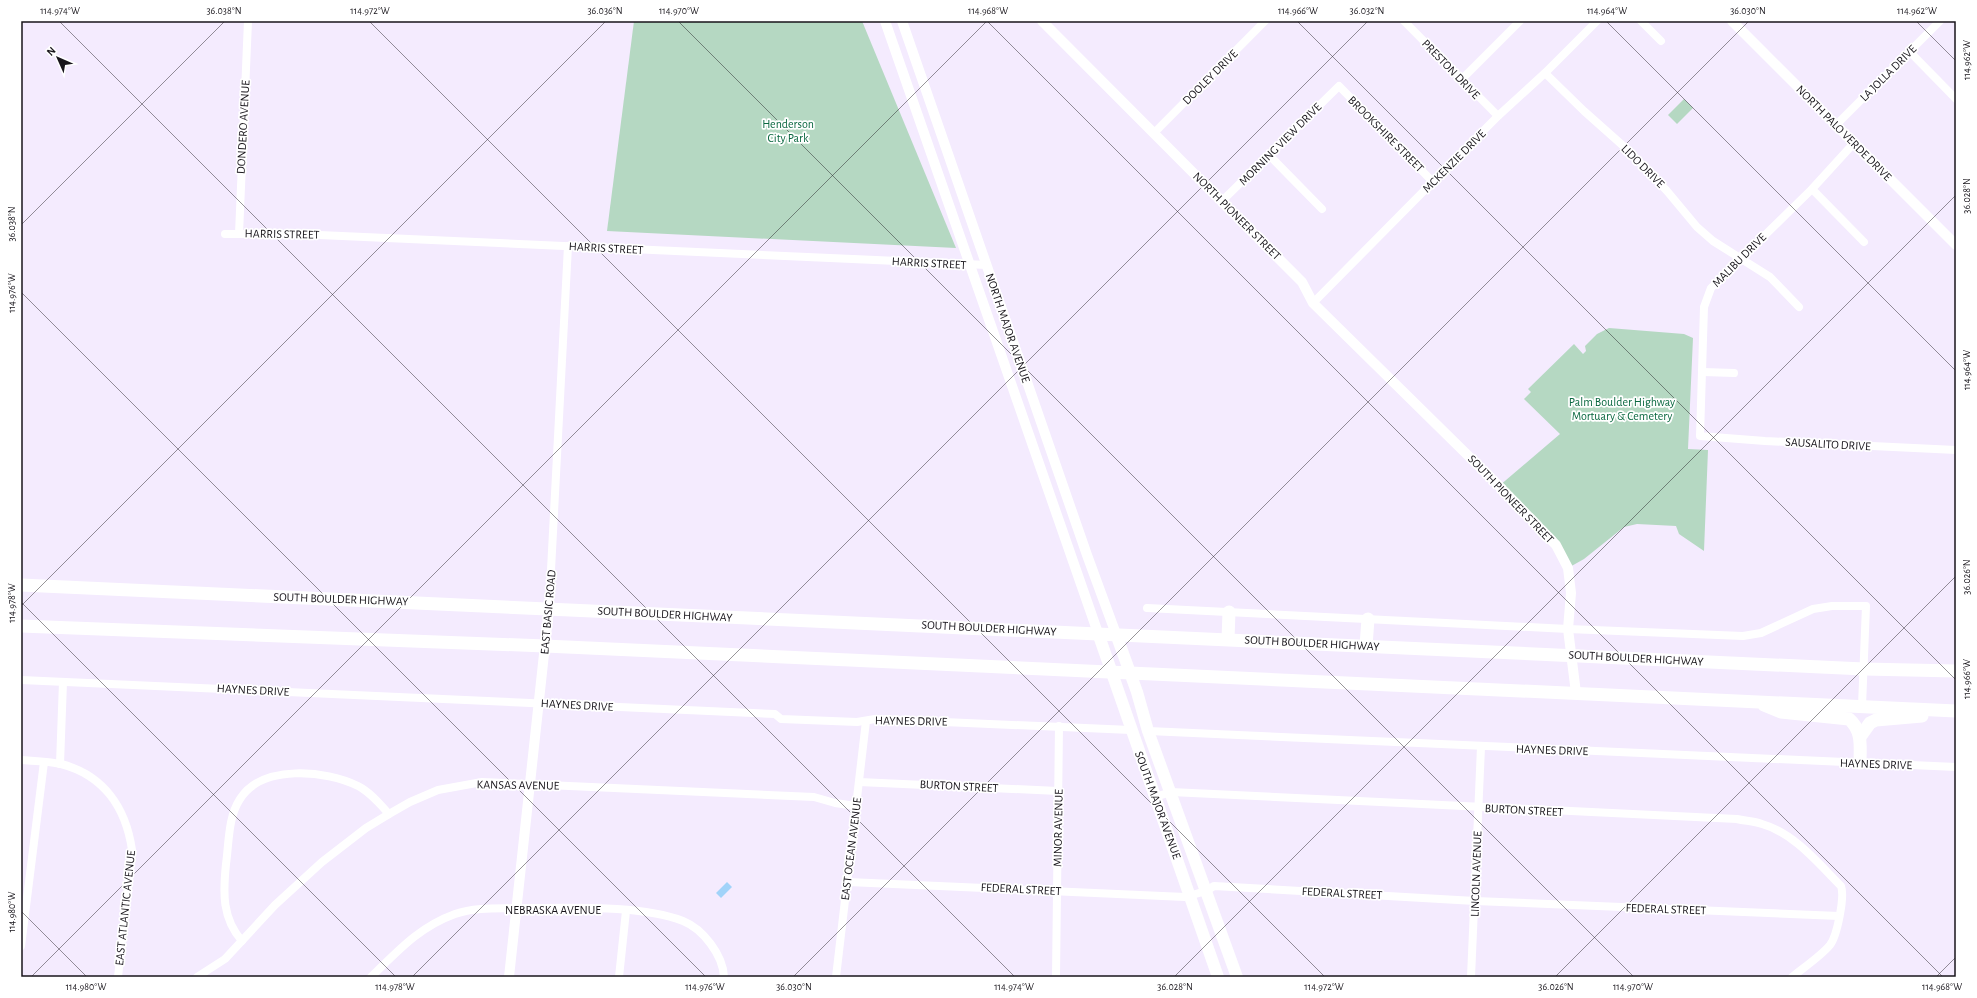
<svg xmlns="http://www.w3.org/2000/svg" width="1977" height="998" font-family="'Alegreya Sans',sans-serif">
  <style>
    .green { fill: #b5d8c2 }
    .water { fill: #a1d3f9 }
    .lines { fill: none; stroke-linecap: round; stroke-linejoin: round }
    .minor { stroke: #fff; stroke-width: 8 }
    .tertiary { stroke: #fff; stroke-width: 10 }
    .secondary { stroke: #fff; stroke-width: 12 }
    .primary { stroke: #fff; stroke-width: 13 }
    .ticks { fill: none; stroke: #18151b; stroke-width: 1; stroke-opacity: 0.45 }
    .labels { text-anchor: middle; stroke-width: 3.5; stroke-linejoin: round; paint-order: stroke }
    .street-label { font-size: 12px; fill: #18151b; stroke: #fff }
    .park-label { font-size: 12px; fill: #0a6840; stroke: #fff }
    .neatline { fill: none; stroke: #18151b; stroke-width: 1.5 }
    .ticks-label { font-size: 10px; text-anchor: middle; fill: #18151b }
  </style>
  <rect width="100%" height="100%" fill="#f4ebfe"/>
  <g class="green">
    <path d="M634,21H862L956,248L607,231Z"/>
    <path d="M1684,99L1693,108L1677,124L1668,115Z"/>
    <path d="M1609,328L1684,334L1693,338L1688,449L1708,450L1704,551L1679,534L1676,526L1637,524L1624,527L1584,559L1568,568L1556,545L1499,486L1560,434L1524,399L1531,392L1528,389L1574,344L1583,354L1586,351L1585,346L1597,334Z"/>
  </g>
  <path class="water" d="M727,882L732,887L721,898L716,893Z"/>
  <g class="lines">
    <g class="minor">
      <path d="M1404,21L1498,116"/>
      <path d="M1641,21L1661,41"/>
      <path d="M1910,52L1956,99"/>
      <path d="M1545,73L1584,111L1629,151L1667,191L1697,227L1713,241L1770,277L1799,307"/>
      <path d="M1462,79L1520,21"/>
      <path d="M1836,125L1940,21"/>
      <path d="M1154,133L1265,21"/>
      <path d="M1854,143L1812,189L1711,288L1704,307L1700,436L1765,441L1956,450"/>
      <path d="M1269,155L1322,209"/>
      <path d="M1812,189L1864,242"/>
      <path d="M1222,201L1339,86L1433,182"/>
      <path d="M225,234H297L987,265"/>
      <path d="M239,234L248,21"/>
      <path d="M1313,303L1498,116L1545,73L1597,21"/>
      <path d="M1703,372L1734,373"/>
      <path d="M549,608L568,246"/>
      <path d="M1147,608L1568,629L1743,636L1761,633L1813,609L1832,606H1866L1862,706"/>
      <path d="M21,680L775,714L781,719L857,722L875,719L1131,730"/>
      <path d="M1148,731L1956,767"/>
      <path d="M21,760C34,761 48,761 61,764C104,775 126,808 132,850L118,977"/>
      <path d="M60,764L63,682"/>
      <path d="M859,782L1058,791"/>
      <path d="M1155,797L1171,792L1737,819C1745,821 1754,821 1762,824C1794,833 1818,863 1841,886C1845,897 1837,936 1830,945C1821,956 1803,968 1792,977"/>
      <path d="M848,882L1185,897L1206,891L1214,886L1475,901L1839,916"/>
      <path d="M242,941C222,918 223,893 226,864C229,843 228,817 240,799C262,764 326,770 358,786C370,792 380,804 389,814"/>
      <path d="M21,946L44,762"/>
      <path d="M197,977L225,959L275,905L322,862L366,828L389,814L410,802L438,790L482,782L814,797L835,803L856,806"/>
      <path d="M371,977C398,951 419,927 455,914C477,906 504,909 527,908C572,908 641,905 683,921C703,929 723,955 724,977"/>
      <path d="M619,977L626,911"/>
      <path d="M836,977L866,721"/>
      <path d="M1056,977L1059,726"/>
      <path d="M1471,977L1481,747"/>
    </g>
    <g class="tertiary">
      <path d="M885,21L1098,633"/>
      <path d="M902,21L1087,555L1116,634"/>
      <path d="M1042,21L1302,282L1313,303L1499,486L1556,545L1568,568L1571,593L1568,629L1576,693"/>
      <path d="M1732,21L1956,245"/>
      <path d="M509,977L549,608"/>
    </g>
    <g class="secondary">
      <path d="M1098,633L1218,977"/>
      <path d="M1116,634L1137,692L1148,731L1237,977"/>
    </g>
    <g class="primary">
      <path d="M21,585L1864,669L1956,671"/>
      <path d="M21,626L545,646L1956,711"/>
      <path d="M1228,639L1229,612"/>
      <path d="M1366,646L1368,619"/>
      <path d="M1764,705L1781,712L1849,719C1863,731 1860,747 1860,763"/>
      <path d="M1860,737L1870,723L1876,720L1922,716"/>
    </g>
  </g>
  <path class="ticks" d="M59,21L1015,977M369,21L1325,977M678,21L1634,977M987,21L1943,977M1297,21L1956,680M1606,21L1956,371M1916,21L1956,61M21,225L225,21M21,292L706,977M21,602L396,977M21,606L606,21M21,911L87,977M31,977L987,21M412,977L1368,21M793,977L1749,21M1174,977L1956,195M1555,977L1956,576M1936,977L1956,957"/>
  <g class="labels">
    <g class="street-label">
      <text transform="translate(1451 69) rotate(46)" y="4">PRESTON DRIVE</text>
      <text transform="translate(1888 73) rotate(-45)" y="4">LA JOLLA DRIVE</text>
      <text transform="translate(1210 77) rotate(-45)" y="4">DOOLEY DRIVE</text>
      <text transform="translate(243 127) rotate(-87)" y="4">DONDERO AVENUE</text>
      <text transform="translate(1844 133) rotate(45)" y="4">NORTH PALO VERDE DRIVE</text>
      <text transform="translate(1386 134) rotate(45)" y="4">BROOKSHIRE STREET</text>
      <text transform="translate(1280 144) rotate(-45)" y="4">MORNING VIEW DRIVE</text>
      <text transform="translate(1454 161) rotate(-45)" y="4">MCKENZIE DRIVE</text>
      <text transform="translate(1643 166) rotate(45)" y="4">LIDO DRIVE</text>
      <text transform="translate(1237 216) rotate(45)" y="4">NORTH PIONEER STREET</text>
      <text transform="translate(282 234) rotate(1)" y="4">HARRIS STREET</text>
      <text transform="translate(606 248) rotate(3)" y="4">HARRIS STREET</text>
      <text transform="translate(1739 260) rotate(-45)" y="4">MALIBU DRIVE</text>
      <text transform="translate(929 263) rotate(3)" y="4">HARRIS STREET</text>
      <text transform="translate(1008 328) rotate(71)" y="4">NORTH MAJOR AVENUE</text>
      <text transform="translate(1828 444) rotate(3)" y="4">SAUSALITO DRIVE</text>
      <text transform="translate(1511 499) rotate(46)" y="4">SOUTH PIONEER STREET</text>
      <text transform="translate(341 599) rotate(2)" y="4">SOUTH BOULDER HIGHWAY</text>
      <text transform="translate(548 612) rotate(-85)" y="4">EAST BASIC ROAD</text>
      <text transform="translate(665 614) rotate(3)" y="4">SOUTH BOULDER HIGHWAY</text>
      <text transform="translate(989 628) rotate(3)" y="4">SOUTH BOULDER HIGHWAY</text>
      <text transform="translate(1312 643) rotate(3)" y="4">SOUTH BOULDER HIGHWAY</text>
      <text transform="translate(1636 658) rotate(3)" y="4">SOUTH BOULDER HIGHWAY</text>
      <text transform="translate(253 690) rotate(3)" y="4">HAYNES DRIVE</text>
      <text transform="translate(577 705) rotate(3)" y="4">HAYNES DRIVE</text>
      <text transform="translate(911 721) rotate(1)" y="4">HAYNES DRIVE</text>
      <text transform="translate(1552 750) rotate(2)" y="4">HAYNES DRIVE</text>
      <text transform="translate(1876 764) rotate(2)" y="4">HAYNES DRIVE</text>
      <text transform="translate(518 785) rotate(1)" y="4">KANSAS AVENUE</text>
      <text transform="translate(959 786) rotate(3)" y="4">BURTON STREET</text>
      <text transform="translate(1158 805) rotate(70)" y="4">SOUTH MAJOR AVENUE</text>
      <text transform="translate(1524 810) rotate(3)" y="4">BURTON STREET</text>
      <text transform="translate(1058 828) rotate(-89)" y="4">MINOR AVENUE</text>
      <text transform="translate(851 849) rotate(-83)" y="4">EAST OCEAN AVENUE</text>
      <text transform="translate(1476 874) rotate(-88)" y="4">LINCOLN AVENUE</text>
      <text transform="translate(1021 889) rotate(3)" y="4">FEDERAL STREET</text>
      <text transform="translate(1342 893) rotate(3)" y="4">FEDERAL STREET</text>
      <text transform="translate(125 908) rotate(-84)" y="4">EAST ATLANTIC AVENUE</text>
      <text transform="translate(1666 909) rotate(2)" y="4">FEDERAL STREET</text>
      <text x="553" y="914">NEBRASKA AVENUE</text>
    </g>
    <g class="park-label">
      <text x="788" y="128">Henderson<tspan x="788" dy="14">City Park</tspan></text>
      <text x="1622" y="406">Palm Boulder Highway<tspan x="1622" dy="14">Mortuary &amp; Cemetery</tspan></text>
    </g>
  </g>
  <rect width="1977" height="998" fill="none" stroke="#ffffff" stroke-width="44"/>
  <g transform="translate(58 58) rotate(315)" stroke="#ffffff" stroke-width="3" paint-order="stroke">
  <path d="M0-3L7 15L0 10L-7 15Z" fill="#18151b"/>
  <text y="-6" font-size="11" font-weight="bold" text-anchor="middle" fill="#18151b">N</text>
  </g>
  <rect x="22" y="22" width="1933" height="954" class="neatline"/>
  <g class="ticks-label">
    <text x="60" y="14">114.974°W</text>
    <text x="224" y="14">36.038°N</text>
    <text x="370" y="14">114.972°W</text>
    <text x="605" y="14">36.036°N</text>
    <text x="679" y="14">114.970°W</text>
    <text x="988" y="14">114.968°W</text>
    <text x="1298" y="14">114.966°W</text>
    <text x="1367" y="14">36.032°N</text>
    <text x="1607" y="14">114.964°W</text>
    <text x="1748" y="14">36.030°N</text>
    <text x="1917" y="14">114.962°W</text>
    <text transform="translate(1966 60) rotate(-90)" y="4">114.962°W</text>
    <text transform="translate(1966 196) rotate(-90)" y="4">36.028°N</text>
    <text transform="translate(11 224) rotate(-90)" y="4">36.038°N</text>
    <text transform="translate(11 293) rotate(-90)" y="4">114.976°W</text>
    <text transform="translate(1966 370) rotate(-90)" y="4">114.964°W</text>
    <text transform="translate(1966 577) rotate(-90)" y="4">36.026°N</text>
    <text transform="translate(11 603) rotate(-90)" y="4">114.978°W</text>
    <text transform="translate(1966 679) rotate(-90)" y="4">114.966°W</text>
    <text transform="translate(11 912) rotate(-90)" y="4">114.980°W</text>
    <text x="86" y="990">114.980°W</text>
    <text x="395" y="990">114.978°W</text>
    <text x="705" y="990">114.976°W</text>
    <text x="794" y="990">36.030°N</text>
    <text x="1014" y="990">114.974°W</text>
    <text x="1175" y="990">36.028°N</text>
    <text x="1324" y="990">114.972°W</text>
    <text x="1556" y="990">36.026°N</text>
    <text x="1633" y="990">114.970°W</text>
    <text x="1942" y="990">114.968°W</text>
  </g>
</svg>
